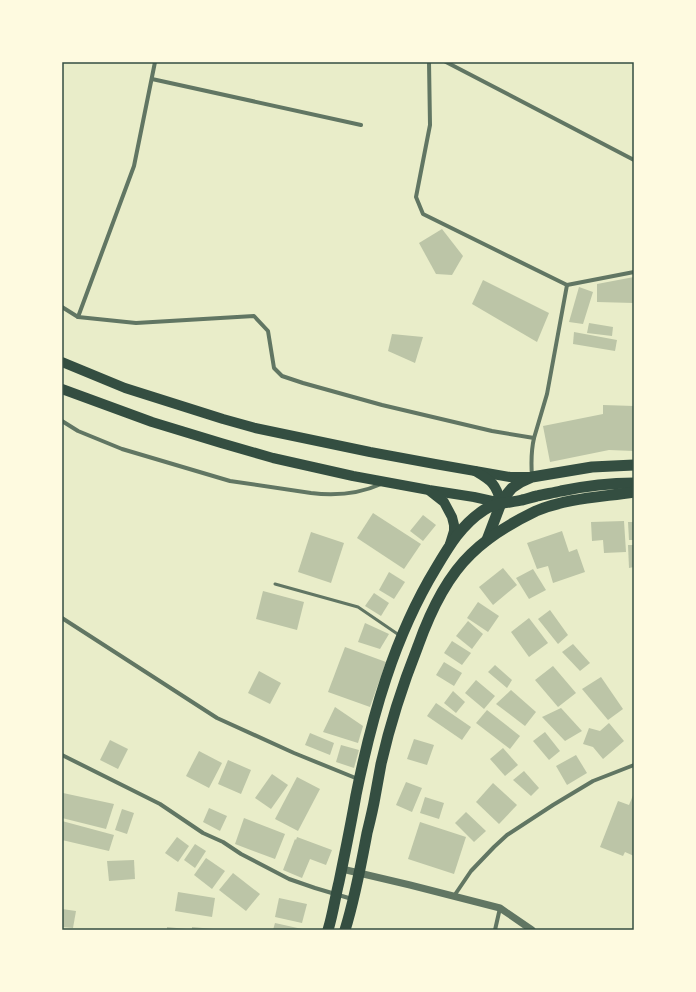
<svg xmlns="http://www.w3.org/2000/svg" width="696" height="992" font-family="Helvetica,sans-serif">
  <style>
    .building { fill: #bcc5a7 }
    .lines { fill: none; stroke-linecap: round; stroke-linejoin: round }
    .service { stroke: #617663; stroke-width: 3 }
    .minor { stroke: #617663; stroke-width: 4 }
    .tertiary { stroke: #617663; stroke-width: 7 }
    .primary { stroke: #344e41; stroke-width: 10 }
    .trunk { stroke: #344e41; stroke-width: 11 }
    .neatline { fill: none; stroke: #344e41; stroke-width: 1.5 }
  </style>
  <rect width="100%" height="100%" fill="#e9edc9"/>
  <g class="building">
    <path d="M442,229L463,256L452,275L436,274L419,243Z"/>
    <path d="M634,277V303L597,302V284Z"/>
    <path d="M483,280L549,313L537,342L472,304Z"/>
    <path d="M579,287L593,292L583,324L569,322Z"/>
    <path d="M589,323L613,327L612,336L587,333Z"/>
    <path d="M574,332L617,340L615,351L573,344Z"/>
    <path d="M392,334L423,337L415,363L388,351Z"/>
    <path d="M603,405L634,406V451L609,450L550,462L543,426L603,414Z"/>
    <path d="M373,513L421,544L404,569L357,538Z"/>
    <path d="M423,515L436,525L423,541L410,531Z"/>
    <path d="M624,521L626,552L604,553L603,540L592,541L591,522Z"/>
    <path d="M628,522H634V540H629Z"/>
    <path d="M562,531L569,552L577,549L585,572L553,583L548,566L537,569L527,543Z"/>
    <path d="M311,532L344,543L331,583L298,572Z"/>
    <path d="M628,545H634V567L629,568Z"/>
    <path d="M503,568L517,585L493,605L479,587Z"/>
    <path d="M533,569L546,590L529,599L516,578Z"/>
    <path d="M389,572L405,582L394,599L379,590Z"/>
    <path d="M263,591L304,602L297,630L256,619Z"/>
    <path d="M374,593L389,603L381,616L365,606Z"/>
    <path d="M478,602L499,616L488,632L467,618Z"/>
    <path d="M550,610L568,635L558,644L538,619Z"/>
    <path d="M529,618L548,643L529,657L511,632Z"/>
    <path d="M468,621L483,634L472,649L456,636Z"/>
    <path d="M365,623L389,634L380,649L358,642Z"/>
    <path d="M452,641L471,653L462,665L444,653Z"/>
    <path d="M573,644L590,663L580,671L562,652Z"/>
    <path d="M345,647L386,662L370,707L328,692Z"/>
    <path d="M444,662L462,673L454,686L436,675Z"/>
    <path d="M495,665L512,680L507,688L488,672Z"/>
    <path d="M553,666L576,693L558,707L535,680Z"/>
    <path d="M259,671L281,683L270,704L248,693Z"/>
    <path d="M601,677L623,709L608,720L582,689Z"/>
    <path d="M476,680L495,696L484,709L465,693Z"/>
    <path d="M511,690L536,712L525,726L496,704Z"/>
    <path d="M453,691L465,702L456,713L444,703Z"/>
    <path d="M436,703L471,727L462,740L427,716Z"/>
    <path d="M335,707L363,726L358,743L323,732Z"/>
    <path d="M561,708L582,731L565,741L542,717Z"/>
    <path d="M487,710L520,736L510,749L476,723Z"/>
    <path d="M609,723L624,741L603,759L593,747L583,744L589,728L600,731Z"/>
    <path d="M545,732L560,751L549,760L533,741Z"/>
    <path d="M310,733L334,743L330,755L305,745Z"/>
    <path d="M414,739L434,745L427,765L407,759Z"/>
    <path d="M110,740L128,749L118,769L100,760Z"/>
    <path d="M341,745L359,750L354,768L336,762Z"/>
    <path d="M503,748L518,765L505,776L490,759Z"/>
    <path d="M199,751L222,763L209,788L186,776Z"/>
    <path d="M576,755L587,773L567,785L556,766Z"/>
    <path d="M228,760L251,770L241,794L218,784Z"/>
    <path d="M524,771L539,788L531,796L513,780Z"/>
    <path d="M272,774L288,785L271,809L255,798Z"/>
    <path d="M297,777L320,789L298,831L275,819Z"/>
    <path d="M406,782L422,788L412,812L396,805Z"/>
    <path d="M493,783L517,805L499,824L476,802Z"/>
    <path d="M63,793L114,804L106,829L62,818V805Z"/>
    <path d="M634,793V856L625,852L623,856L600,847L618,801L629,805Z"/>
    <path d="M425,797L444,803L439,819L420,813Z"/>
    <path d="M209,808L227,816L220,831L203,822Z"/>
    <path d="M122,809L134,813L127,834L115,830Z"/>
    <path d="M466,812L486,831L474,842L455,823Z"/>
    <path d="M244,818L285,834L275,859L235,844Z"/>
    <path d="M62,821L114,835L109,851L62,840Z"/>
    <path d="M420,822L466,837L454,874L408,859Z"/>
    <path d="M177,837L189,846L178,862L165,853Z"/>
    <path d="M297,837L332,850L326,865L310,859L302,878L283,870L295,839L296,840Z"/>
    <path d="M195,844L206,851L195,868L184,860Z"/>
    <path d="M206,858L225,871L212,889L194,875Z"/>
    <path d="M134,860L135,879L109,881L107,861Z"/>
    <path d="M233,873L260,894L246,911L219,890Z"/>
    <path d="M178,892L215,898L212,917L175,911Z"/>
    <path d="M279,898L307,904L302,923L275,917Z"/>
    <path d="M62,909L76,911L73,928L62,927Z"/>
    <path d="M275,923L302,929V930H273Z"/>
    <path d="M167,927L186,929V930H167Z"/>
    <path d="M192,927L213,929V930H192Z"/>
  </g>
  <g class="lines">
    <path class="service" d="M275,584L358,607L399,635"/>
    <g class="minor">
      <path d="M429,62L430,125L416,197L423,214L567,285"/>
      <path d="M446,62L634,160"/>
      <path d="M152,79L361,125"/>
      <path d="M62,307L78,317L136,323L254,316L268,331L274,368L282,376L303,383L382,405L492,431L534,438C531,451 531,463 532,477"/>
      <path d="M78,317L134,166L155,62"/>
      <path d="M62,421L78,431L122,449L230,481L311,493C336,496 359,494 381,484"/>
      <path d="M534,438L547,394L567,285L634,272"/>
      <path d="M62,618L217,718L294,753L358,779"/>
      <path d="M62,755L160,804L203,833L223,842L241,854L289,879L315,888L352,899"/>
      <path d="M454,896L471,871L494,847L507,835L553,805L593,781L634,765"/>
      <path d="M495,930L500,908"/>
    </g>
    <path class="tertiary" d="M342,869L410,885L500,908L532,930"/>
    <g class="primary">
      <path d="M62,362L125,388L223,419L255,428L370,452L435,464L510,477H532"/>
      <path d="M62,389L152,422L221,443L273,458L353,476L429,490L474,497L501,503C496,484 492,481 475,471"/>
      <path d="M430,491L444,502L452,517L454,525V531L450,544"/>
    </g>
    <g class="trunk">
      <path d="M487,540L501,503L507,494L512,488L521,482L532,477L592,467L634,465"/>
      <path d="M328,930C333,914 335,898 339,882C345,853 351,824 356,795C372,716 394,637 436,568C449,546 462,524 484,510C496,502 509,503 522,500C527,499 532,497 537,496C545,494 553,493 561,491C585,486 609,483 634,483"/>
      <path d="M345,930C355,898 361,865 367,833C370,821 373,809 375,797C377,786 379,775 381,764C390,724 403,684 418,646C429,615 447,577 471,554C489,536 513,522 536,511C567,498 602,497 634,492"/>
    </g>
  </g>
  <rect width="696" height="992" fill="none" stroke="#fefae0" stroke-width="126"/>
  <rect x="63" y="63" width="570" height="866" class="neatline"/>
</svg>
